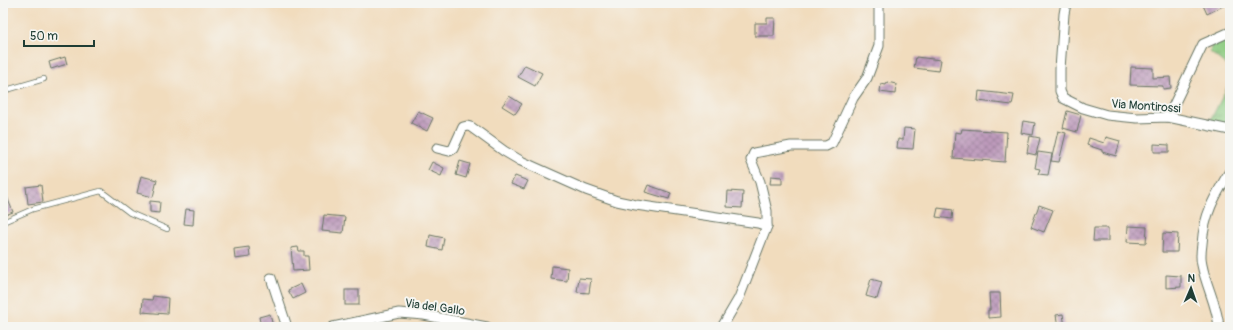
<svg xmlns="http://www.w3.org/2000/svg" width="1233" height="330" font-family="Pangolin,sans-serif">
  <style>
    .grass { fill: url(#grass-tufts); stroke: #57845b }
    .building { fill: url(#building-cross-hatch) }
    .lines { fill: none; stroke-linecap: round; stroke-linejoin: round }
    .lane-casing { stroke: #687564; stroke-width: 6 }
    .street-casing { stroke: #687564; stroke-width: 11 }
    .lane { stroke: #fff; stroke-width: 4.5 }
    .street { stroke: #fff; stroke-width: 9 }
    .labels { text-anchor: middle; stroke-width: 4; stroke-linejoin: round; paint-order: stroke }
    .street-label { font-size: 12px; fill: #1f3d34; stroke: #f6f6f2 }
  </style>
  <defs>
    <pattern id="grass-tufts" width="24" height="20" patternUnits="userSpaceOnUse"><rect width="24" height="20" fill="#8fcc82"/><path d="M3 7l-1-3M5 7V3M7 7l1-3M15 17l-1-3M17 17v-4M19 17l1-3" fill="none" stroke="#74a76b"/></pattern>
    <pattern id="building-cross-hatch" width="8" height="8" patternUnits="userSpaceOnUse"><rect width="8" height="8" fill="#bd9abb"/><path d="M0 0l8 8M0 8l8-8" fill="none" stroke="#997f99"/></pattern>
  </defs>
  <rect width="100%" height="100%" fill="#f6f6f2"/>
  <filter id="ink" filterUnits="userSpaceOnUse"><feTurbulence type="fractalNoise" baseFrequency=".025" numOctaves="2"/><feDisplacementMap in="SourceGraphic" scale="8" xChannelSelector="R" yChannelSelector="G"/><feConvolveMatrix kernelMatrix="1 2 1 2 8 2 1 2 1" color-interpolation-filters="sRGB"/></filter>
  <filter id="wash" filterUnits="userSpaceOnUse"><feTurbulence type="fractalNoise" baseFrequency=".012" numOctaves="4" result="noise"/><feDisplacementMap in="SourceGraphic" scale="16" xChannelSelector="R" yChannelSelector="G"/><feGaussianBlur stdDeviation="0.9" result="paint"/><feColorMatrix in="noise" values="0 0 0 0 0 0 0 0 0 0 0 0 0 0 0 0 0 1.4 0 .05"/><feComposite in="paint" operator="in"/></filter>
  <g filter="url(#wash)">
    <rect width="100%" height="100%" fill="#f1dcbd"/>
    <g class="grass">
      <path d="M1230,35V68L1210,52L1212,43Z"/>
      <path d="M1230,82V126L1209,123Z"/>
    </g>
    <g id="blocks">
      <g class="building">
        <path d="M1202,3H1229L1207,14Z"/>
        <path d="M767,18H775L774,36H755V23H767Z"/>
        <path d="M65,57L67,64L51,69L49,62Z"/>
        <path d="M916,57L941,60L939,71L914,68Z"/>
        <path d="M525,65L542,73L535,86L518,77Z"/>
        <path d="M1131,67L1153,68V78L1170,77L1171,88L1163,89V86L1130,85Z"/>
        <path d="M887,82L896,84L895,94L880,92L881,84L886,85Z"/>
        <path d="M979,91L1014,95L1012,105L978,101Z"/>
        <path d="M509,96L522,104L515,114L502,106Z"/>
        <path d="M418,111L433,118L427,131L411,123Z"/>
        <path d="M1067,111L1081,115L1077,132L1063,128Z"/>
        <path d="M1023,121L1035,123L1033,135L1021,133Z"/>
        <path d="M904,128L915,129L913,149L897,148L898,139L903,140Z"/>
        <path d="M962,129L1007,132L1005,162L953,158L955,132L961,133Z"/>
        <path d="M1058,131L1066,133L1059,162L1051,161Z"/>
        <path d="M1030,136L1040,138L1036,155L1027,153Z"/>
        <path d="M1106,137L1120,141L1116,156L1102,152V150L1087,145L1089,138L1104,143Z"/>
        <path d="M1154,144L1169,145V152H1154Z"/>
        <path d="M1038,152L1052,154L1048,175L1038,174L1040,169L1035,168Z"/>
        <path d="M460,161L470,164L466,178L456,175Z"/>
        <path d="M432,162L444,168L441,176L428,170Z"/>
        <path d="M141,176L157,180L153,197L137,193Z"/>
        <path d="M515,176L528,181L524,189L511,184Z"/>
        <path d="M771,176L782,177V184H770Z"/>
        <path d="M41,185L43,202L28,204L26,187Z"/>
        <path d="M648,185L671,193L669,199L645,192Z"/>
        <path d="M3,187L13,212L3,216Z"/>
        <path d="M728,191L743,192L742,208L727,207Z"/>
        <path d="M150,201L160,202L159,213L150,212Z"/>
        <path d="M1039,205L1053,210L1044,232L1031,227Z"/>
        <path d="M938,208L953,210L952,219L936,217Z"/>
        <path d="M186,209L194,210L193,225L184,224Z"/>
        <path d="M324,215L345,217L343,233L322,231Z"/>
        <path d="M1128,226L1147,227L1146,243L1127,242Z"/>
        <path d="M1094,228H1108V241H1093Z"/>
        <path d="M1163,233L1178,234L1177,252H1162Z"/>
        <path d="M430,235L444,238L442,250L428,247Z"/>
        <path d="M249,247L250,257L235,259L234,249Z"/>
        <path d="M298,247L299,251H304V256H308L309,270L293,271L291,248Z"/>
        <path d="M552,266L568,268L567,281L551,279Z"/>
        <path d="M1166,275L1181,276V287L1166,288Z"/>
        <path d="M579,278L591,279L589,293L577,292Z"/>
        <path d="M871,279L882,282L877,299L866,296Z"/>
        <path d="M301,284L305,293L293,299L288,290Z"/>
        <rect x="345" y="290" width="14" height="15"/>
        <path d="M989,293H1000L1001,317L988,318V310H990Z"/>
        <path d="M153,296L168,298L167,314L142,312L143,299L152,300Z"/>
        <path d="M270,314L273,327H261L259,317Z"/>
        <path d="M1063,314L1065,327H1058L1056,315Z"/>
      </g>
    </g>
  </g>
  <g filter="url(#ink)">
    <use href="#blocks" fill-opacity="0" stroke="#687564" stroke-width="1"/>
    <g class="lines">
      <defs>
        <g id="lane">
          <path d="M3,91L44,79"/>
          <path d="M3,222L33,209L101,191L130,213L167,229"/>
        </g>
        <g id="street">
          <path d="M1066,3L1064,14L1060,69V91L1063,98L1083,108L1107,115L1137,118L1168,117L1230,130"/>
          <path d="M1168,117L1203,44L1230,32"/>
          <path d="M437,148L449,151L453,149L463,127L467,126L471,127L504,151L521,161L586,190L617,201L636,205L758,223L767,226"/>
          <path d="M271,278L287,327"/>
          <path d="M333,327L399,313L424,315L487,327"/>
          <path d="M722,327L739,298L767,226V211L760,182L751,160L754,153L791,146H826L832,143L853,98L867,78L879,46V3"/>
          <path d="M1219,327C1217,305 1206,286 1202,265C1200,258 1201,251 1202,244C1204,214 1215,196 1230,171"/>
        </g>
      </defs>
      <use href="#lane" class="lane-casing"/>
      <use href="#street" class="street-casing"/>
      <use href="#lane" class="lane"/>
      <use href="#street" class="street"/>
    </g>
  </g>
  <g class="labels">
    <g class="street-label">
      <text transform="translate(1146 106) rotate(4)" y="4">Via Montirossi</text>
      <text transform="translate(435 307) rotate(8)" y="4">Via del Gallo</text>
    </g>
  </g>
  <rect width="1233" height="330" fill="none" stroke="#f6f6f2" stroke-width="16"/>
  <g transform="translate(1191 288) rotate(2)" stroke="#f6f6f2" stroke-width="3" paint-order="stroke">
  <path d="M0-3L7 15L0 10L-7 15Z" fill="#1f3d34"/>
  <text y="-6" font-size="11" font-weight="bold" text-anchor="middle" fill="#1f3d34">N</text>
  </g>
  <path d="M24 40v6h70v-6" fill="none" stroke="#1f3d34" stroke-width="2"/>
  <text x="30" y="40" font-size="12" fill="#1f3d34" stroke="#f6f6f2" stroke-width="3" paint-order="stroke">50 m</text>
</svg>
